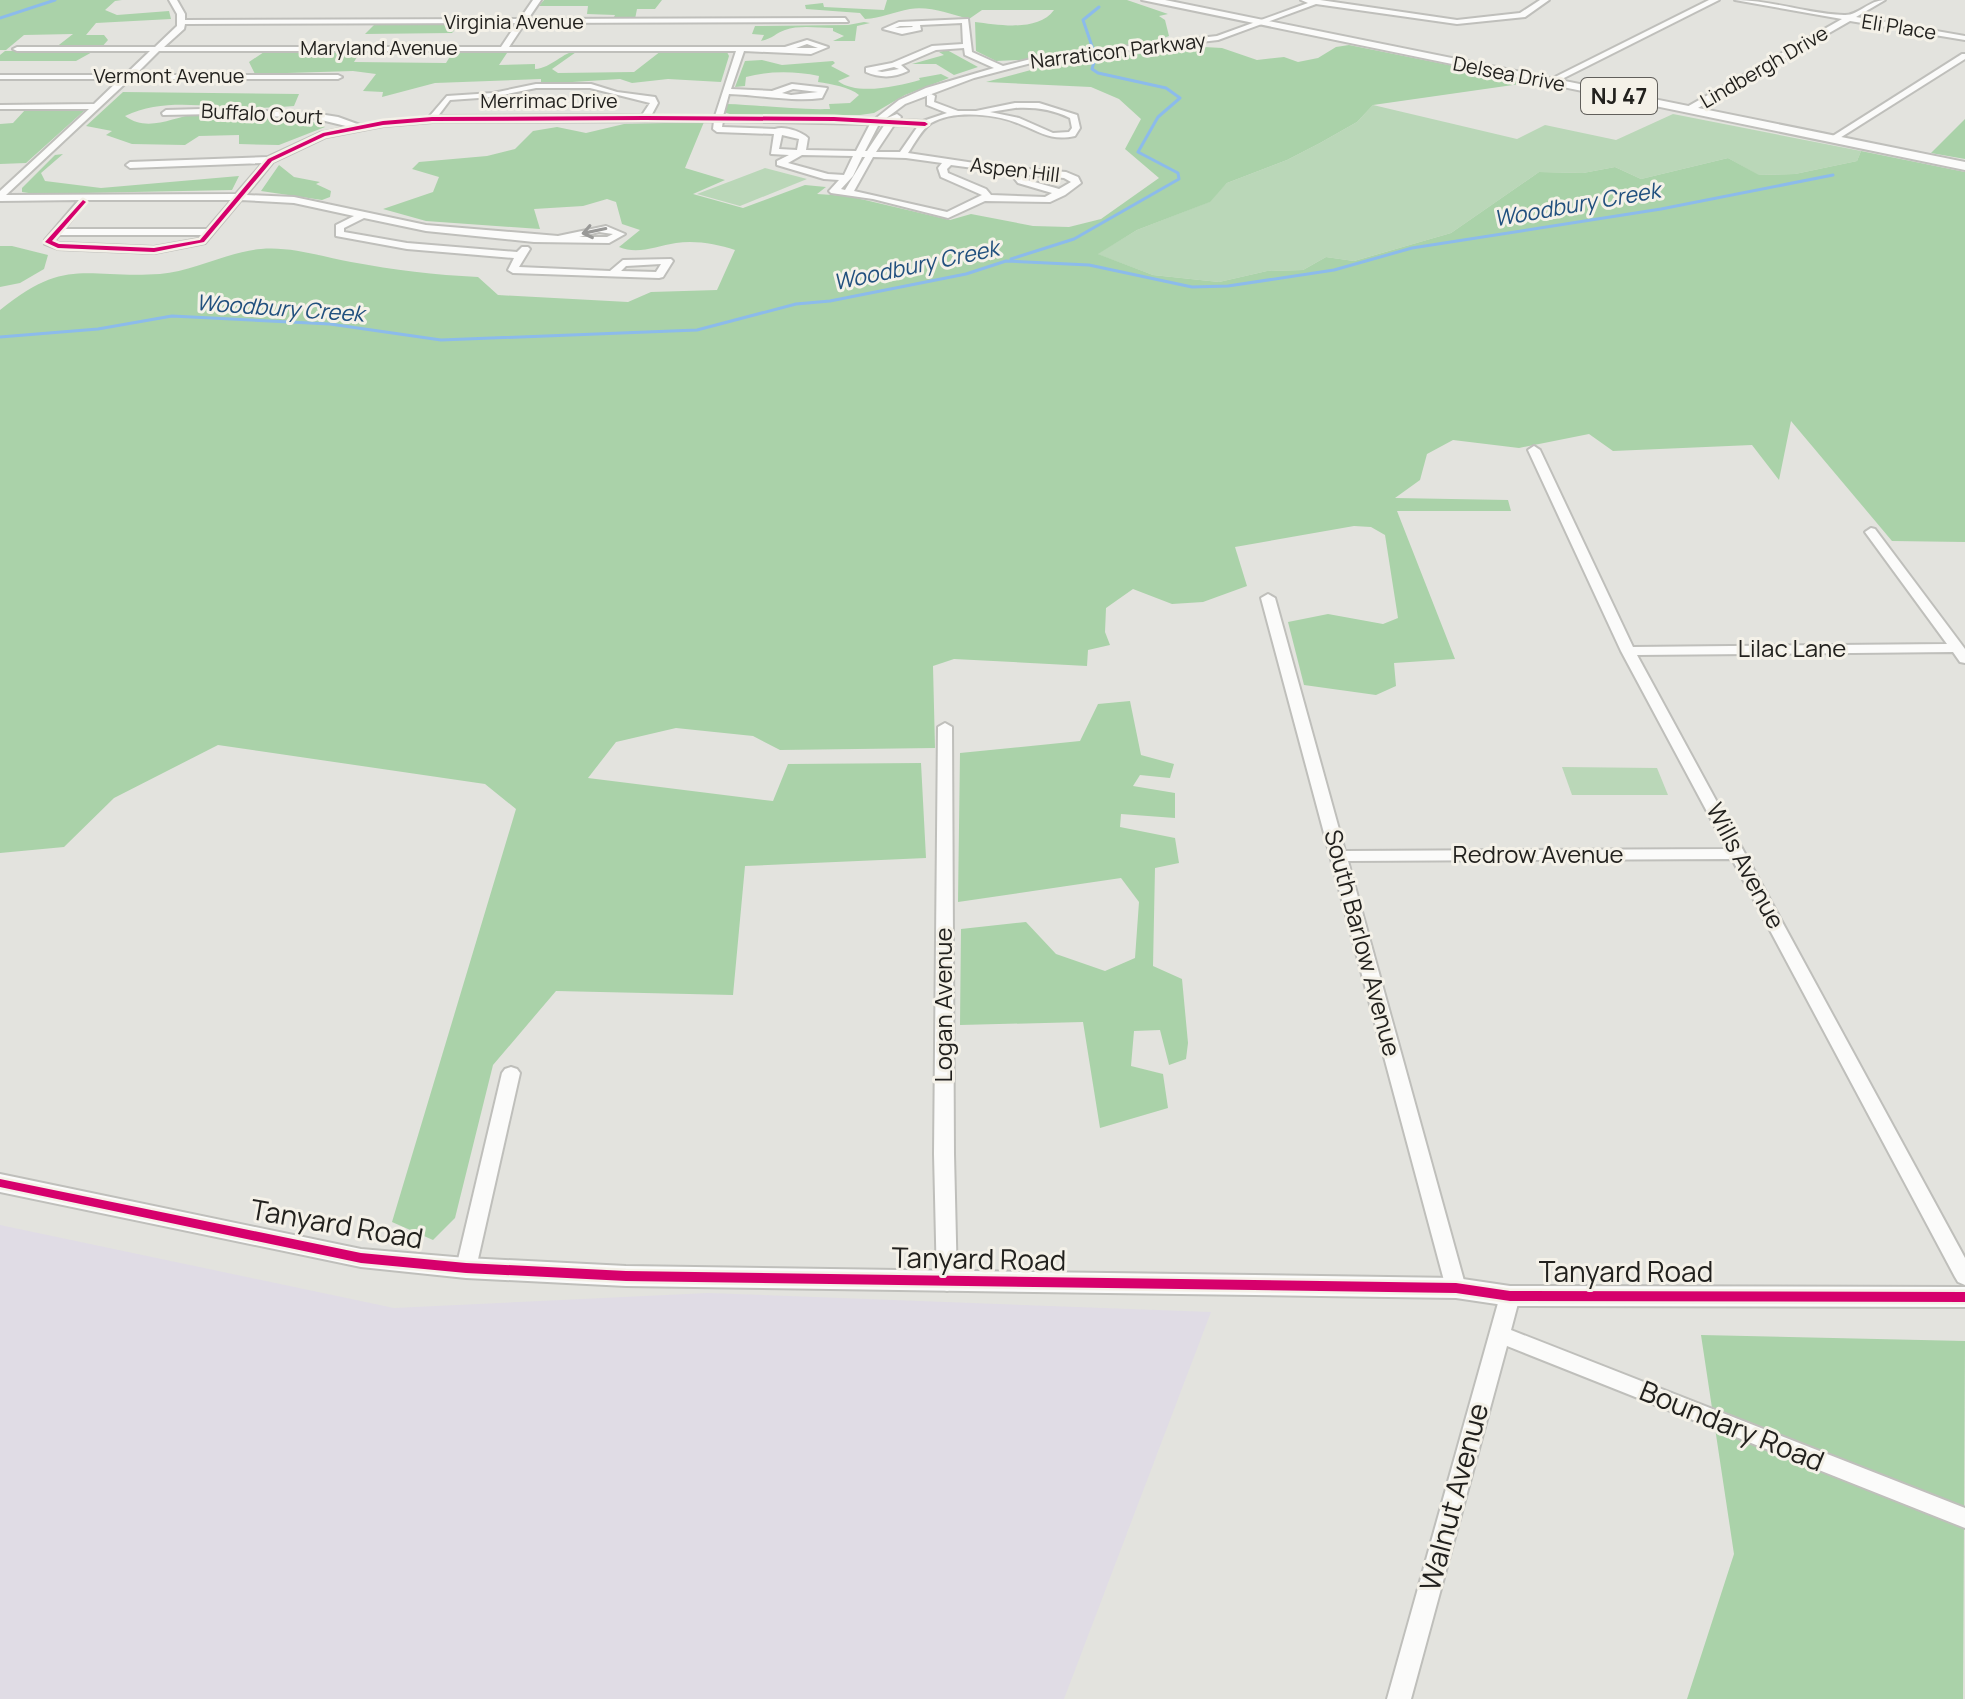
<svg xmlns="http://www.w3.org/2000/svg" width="1965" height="1699" font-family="Manrope,sans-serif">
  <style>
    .education { fill: #e0dce5 }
    .green { fill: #bad7b8 }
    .forest { fill: #aad2a9 }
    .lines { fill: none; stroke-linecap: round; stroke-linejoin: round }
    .stream { stroke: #8cbbeb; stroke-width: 3 }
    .minor-casing { stroke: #bfbfbb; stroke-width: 4 }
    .tertiary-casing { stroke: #bfbfbb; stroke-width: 4 }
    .primary-casing { stroke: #bfbfbb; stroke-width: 4 }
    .minor { fill: #fbfbfa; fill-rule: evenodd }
    .tertiary { fill: #fbfbfa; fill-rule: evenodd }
    .primary { fill: #fbfbfa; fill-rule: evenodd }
    .cycleway-casing { stroke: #f4f1e8; stroke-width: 5 }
    .cycleway { fill: #d6006c; fill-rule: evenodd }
    .oneway { stroke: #999997 }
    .labels { text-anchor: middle; stroke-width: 6; stroke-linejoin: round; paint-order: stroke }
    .far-street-label { font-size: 20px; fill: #22211e; stroke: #f4f1e8 }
    .shield { fill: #f4f1e8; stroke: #615f5b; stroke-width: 2 }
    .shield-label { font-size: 22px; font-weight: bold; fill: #22211e }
    .far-water-label { font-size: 22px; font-style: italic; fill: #21507e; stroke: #f4f1e8 }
    .street-label { font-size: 24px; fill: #22211e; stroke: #f4f1e8 }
    .near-street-label { font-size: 28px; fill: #22211e; stroke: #f4f1e8 }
  </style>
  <rect width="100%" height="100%" fill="#e3e3de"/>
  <path class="education" d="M0,1225L394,1308L708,1293L1211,1312L1064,1699H0Z"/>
  <g class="green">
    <path d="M1373,105L1517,139L1545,125L1616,140L1673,114L1861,151L1857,161L1795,174L1758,175L1728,158L1641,179L1615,167L1583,173L1539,172L1451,233L1354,261L1326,257L1303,270L1267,271L1219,282L1153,275L1097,254L1137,230L1209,202L1227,183L1287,160L1320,143L1357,122Z"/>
    <path d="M765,168L807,179L740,206L697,194Z"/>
    <path d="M1562,767L1657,768L1668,795H1572Z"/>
  </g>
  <g class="forest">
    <path d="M0,0H122L115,1L105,10L117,15L169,11L171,19L96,23L86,35H104L108,40L101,48H55L73,34L24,35L6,50H0Z"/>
    <path d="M544,0H662L655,9H637L635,19H613L615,15L587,14L588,6H539Z"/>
    <path d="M887,0H1127L1168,14L1159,16L1165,20L1169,36L1151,43L1020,60L996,61L976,51L975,22C999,25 1038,32 1054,10H982L969,19C950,14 930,6 910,9C894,12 881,18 865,19L860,13L806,9L805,5L823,3L824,7L884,10Z"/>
    <path d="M864,22L870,23L857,26L855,41H833L844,36L833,31V28C818,28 799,25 785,30C776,33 772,39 761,41L764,35L752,34L755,26L848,25Z"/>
    <path d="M376,23L460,24L452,33L365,34Z"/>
    <path d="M1349,45L1509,77L1520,84L1373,105L1357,122L1320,143L1287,160L1227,183L1210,202L1137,230L1098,254L1153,275L1219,282L1267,271L1303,270L1326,257L1354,261L1451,233L1539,172L1583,173L1615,167L1641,179L1728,158L1759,175L1795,174L1857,161L1861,151L1965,172V542L1892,541L1791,421L1779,480L1752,445L1613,451L1589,434L1519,448L1453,440L1427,454L1420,480L1395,498L1508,500L1511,511H1397L1455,659L1394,663L1396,686L1376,695L1304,685L1288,622L1328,614L1383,624L1398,618L1385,535L1371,527L1354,526L1235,547L1247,586L1203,602L1172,604L1133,589L1106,608L1105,632L1110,645L1088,650L1087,666L954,659L933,666L935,748L780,750L753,736L676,728L616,742L588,778L773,801L788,764L921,763L926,858L745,866L733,995L556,991L493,1065L455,1218L433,1240L392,1222L516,809L485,784L218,745L114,798L64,847L0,853V310C67,256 85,279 160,274C194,271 227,252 261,249C290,246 323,257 351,262C394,270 435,275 478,277L498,295L628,302L651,292L717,290L735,250C717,244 695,240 676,243C656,246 638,255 619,247L640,230L622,224L616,202L607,199L583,206L534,209L540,229L426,221L383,209L433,192L439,177L412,169L419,162L487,156L515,149L533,131L557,127L586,133L624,124L704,122L685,168L725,180L693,194L743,208L805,185L826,187L817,194L848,196L950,220L971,214L1033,226L1069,227L1101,219L1159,178L1125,149L1141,119L1119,99L1091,87L986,82L1057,63L1204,47L1222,48L1257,60L1284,57L1298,62L1318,58L1336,47Z"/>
    <path d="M267,50H361L354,62L446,63L454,50H509L499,65L535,64V69C552,68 562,52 579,50L552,69L558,73L634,72L661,51L727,52L729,56L721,82L668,79L632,83L620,79L541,84V79L435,83L382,97L383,92L363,91L376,74L353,71L255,74L249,62Z"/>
    <path d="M947,50L978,67L954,75L936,64H912L944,55L939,52Z"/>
    <path d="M5,51H94L76,61H0V55Z"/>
    <path d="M762,60L782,65L833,61L835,63L831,66L850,76L838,81C857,96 898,86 920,80L919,78L941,74L949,78L905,95L874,113L860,115L735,116L724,112L726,104C761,105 794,110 830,109L829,104L850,103L859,95C850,87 831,84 818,82L819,76C794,71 769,71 746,77L745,86L735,87L745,61Z"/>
    <path d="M123,92L299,94L294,106C279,107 265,108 250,108C208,108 165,97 125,116C148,133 172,117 197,114C213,112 230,117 246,118C274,120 299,113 325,127L279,145L239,144V135L199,136L185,145L132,144L106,135L112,131L86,126Z"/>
    <path d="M26,109L85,110L26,163L0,164V124L13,123Z"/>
    <path d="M1965,119V159L1931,153Z"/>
    <path d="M63,154L41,173L45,181L101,188L239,176L232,190L35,194L22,192V188L55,155Z"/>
    <path d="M279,165L294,177L320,182L316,184L331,191L330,197L322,200L261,191Z"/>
    <path d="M0,246H12L48,255L44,269L20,283L0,287Z"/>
    <path d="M1130,701L1141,755L1174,764L1170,778L1140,775L1133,786L1175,793V818L1121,814L1120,827L1175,838L1179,863L1155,868L1153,966L1182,979L1188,1043L1186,1059L1169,1065L1160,1030L1134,1031L1131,1066L1163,1074L1168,1108L1100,1128L1083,1022L960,1025L961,929L1026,922L1056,954L1105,971L1135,958L1139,902L1121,878L958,902L960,753L1080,741L1098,704Z"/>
    <path d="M1701,1335L1965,1341L1963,1699H1687L1734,1554Z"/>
  </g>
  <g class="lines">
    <g class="stream">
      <path d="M0,18L55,0"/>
      <path d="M1093,49L1083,20L1099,7"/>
      <path d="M1011,259L1074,239L1179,179L1178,173L1138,152L1158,117L1180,98L1166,88L1098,73L1092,69L1095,59"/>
      <path d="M0,337L98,329L172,316L330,324L441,340L697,330L796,304L830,301L966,274L1006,261L1089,265L1192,287L1228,286L1334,270L1412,248L1661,209L1833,175"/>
    </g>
    <defs>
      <g id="minor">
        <path d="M169,0H177L185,14V20L520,19L533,0H541L528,19L845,18L848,22L525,23L509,47H785L807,40L828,47L811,54L744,51L731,89L772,91L792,84L827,88L822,98C791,102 760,95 729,94L723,116L875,119L899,100L926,88L994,68L965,55L964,48L936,50L901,65L908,71C894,78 880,78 866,72V68L892,63L932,46L963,44L962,23L920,25L921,30L902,34L883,29L899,22L968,19L972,52L1003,66L1043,56L1217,36L1308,3L1301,0H1320L1457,20L1520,13L1540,0H1549L1525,17L1457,24L1316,4L1218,40L1043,60L974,78L905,104L885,119L897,114L901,117L899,120L923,121L947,113L927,105V96L931,94L935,96L934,102L958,111H976L1015,103H1039L1077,115L1080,128L1075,136C1052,141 1042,133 1022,125C999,114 954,109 931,123C921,130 915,143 908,153L1001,167L1066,172L1078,177L1081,183L1065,195L1050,202L985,201L948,218L873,199L831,193L829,191L839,180L824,179L777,165V161L789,155L771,154L774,134L717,132L713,129L714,121L432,122L383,126L326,137L273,162L246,195L294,197L426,225L558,236L606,226L625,234L609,243L534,242L426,231L364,218L344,228V232L407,243L517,252L522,247H528L530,249L519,267L610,271L623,260L671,259L673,261L663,277L659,278L513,273L508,270L514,258L407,249L336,236V225L354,216L294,203L241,200L205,243L154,253L58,249L45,244V240L79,200L0,201V191L89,109H0V105L94,104L120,79H0V75H125L150,51H17L13,49L17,47H155L177,26V14ZM517,23L501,47H164L184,29L185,24ZM900,26H912L913,27L895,28ZM807,44L818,48H796ZM159,51H736L715,116H651L658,103L655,97L617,92L591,84H536L493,93L447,96L429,117L360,125L338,117L313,113L203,109L166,110L162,113L163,115L216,114L313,118L350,127L320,133L268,157L130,162L126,165L130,168L263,163L236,194L6,195L130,79H338L342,77L338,75H135ZM894,67L899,69L882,72L877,71ZM536,88H590L650,103L642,115L438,116L450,100L493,97ZM793,89L818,92L791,95L782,93ZM1015,108C1035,107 1052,109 1070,118L1072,128L1069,132L1053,133L1019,118L990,112ZM723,121L870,124L856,151L806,150L808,138C800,131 784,126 775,129L722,127ZM879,124H885L867,151H865ZM894,125L918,126L900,152H876ZM782,135L799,139L797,150L779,149ZM802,155L853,156L844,175L828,174L788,163ZM862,157H865L845,190L841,189L853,176ZM873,157L906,158L942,163L938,168L941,177L982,195L947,212L854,191ZM951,165L1010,173L1018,183L1052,193L1045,197L991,195L986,189L948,173L947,169ZM1020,174L1064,178L1071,182L1059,189L1024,179ZM87,200H232L207,229H64ZM599,232L613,234L607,237H579ZM59,235H202L199,239L154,247L59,243L54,241ZM661,264L656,272L621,271L626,266Z"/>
        <path d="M1709,0H1719L1552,84L1545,82Z"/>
        <path d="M1735,0C1772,0 1807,14 1844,15C1858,16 1869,0 1885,0L1856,17L1965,36V40L1850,21L1691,112H1685V108L1842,19Z"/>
        <path d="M1962,54H1965V59L1835,141L1828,139Z"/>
        <path d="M1534,446L1540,450L1633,647L1947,644L1865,532L1871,528L1875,529L1965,649V663L1960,662L1953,652L1637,655L1965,1258V1285L1958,1282L1955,1277L1732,859L1348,861L1466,1288L1463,1293L1456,1296L1449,1293L1446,1288L1261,598L1268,594L1275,598L1345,851L1727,849L1621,651L1528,450Z"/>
        <path d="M945,723L952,727L954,1154L957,1283L954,1288L947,1291L940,1288L937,1283L934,1154L938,727Z"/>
        <path d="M511,1067L517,1069L520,1073L476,1268L473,1273L466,1276L459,1273L456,1268L502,1073L505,1069Z"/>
        <path d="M1510,1288L1517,1290L1520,1296L1511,1330L1965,1508V1528L1507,1346L1411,1699H1387L1500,1296L1503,1290Z"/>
      </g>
      <path id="tertiary" d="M0,1174L361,1249L466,1258L626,1266L1456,1278L1510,1286L1965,1287V1307L1510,1306L1456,1298L626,1286L466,1278L361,1267L0,1192Z"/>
      <path id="primary" d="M1142,0H1165L1965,162V170Z"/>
    </defs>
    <use href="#minor" class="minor-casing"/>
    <use href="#tertiary" class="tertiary-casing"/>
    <use href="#primary" class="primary-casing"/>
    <use href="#minor" class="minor"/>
    <use href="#tertiary" class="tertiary"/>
    <use href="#primary" class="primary"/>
    <defs>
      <g id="cycleway">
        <path d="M645,116L834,117L925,122L928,124L925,126L834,121L645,120L432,121L383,125L325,136L272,161L204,242L154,252L58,248L45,242L83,200L86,202L85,203L52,241L59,244L154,248L200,240L268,159L323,133L383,121L432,117Z"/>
        <path d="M0,1179L361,1253L466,1263L626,1271L1456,1283L1510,1291L1965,1292V1302L1510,1301L1456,1293L626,1281L466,1273L361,1263L0,1187Z"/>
      </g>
    </defs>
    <use href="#cycleway" class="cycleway-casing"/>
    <use href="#cycleway" class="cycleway"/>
  </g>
  <defs><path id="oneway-shaft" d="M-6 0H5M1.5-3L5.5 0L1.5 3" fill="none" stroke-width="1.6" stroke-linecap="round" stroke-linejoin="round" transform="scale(2)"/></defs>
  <use class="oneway" href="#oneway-shaft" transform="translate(594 231) rotate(168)"/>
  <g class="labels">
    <g class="far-street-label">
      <text x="514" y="29">Virginia Avenue</text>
      <text transform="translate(1899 27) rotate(9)" y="7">Eli Place</text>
      <text x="379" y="55">Maryland Avenue</text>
      <text transform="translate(1118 51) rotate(-7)" y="7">Narraticon Parkway</text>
      <text transform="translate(1764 67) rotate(-30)" y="7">Lindbergh Drive</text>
      <text transform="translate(1509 74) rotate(11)" y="7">Delsea Drive</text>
      <text x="169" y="83">Vermont Avenue</text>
      <text x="549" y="108">Merrimac Drive</text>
      <text transform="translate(262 114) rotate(3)" y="7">Buffalo Court</text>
      <text transform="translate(1015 170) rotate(7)" y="7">Aspen Hill</text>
    </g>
    <rect class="shield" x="1581" y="78" width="76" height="36" rx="6"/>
    <g class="shield-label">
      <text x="1619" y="104">NJ 47</text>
    </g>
    <g class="far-water-label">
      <text transform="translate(1577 204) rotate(-10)" y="8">Woodbury Creek</text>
      <text transform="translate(916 265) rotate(-12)" y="8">Woodbury Creek</text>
      <text transform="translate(280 308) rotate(4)" y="8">Woodbury Creek</text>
    </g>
    <g class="street-label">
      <text x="1792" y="657">Lilac Lane</text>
      <text x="1538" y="863">Redrow Avenue</text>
      <text transform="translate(1745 866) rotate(62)" y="8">Wills Avenue</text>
      <text transform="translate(1362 943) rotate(75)" y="8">South Barlow Avenue</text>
      <text transform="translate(944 1005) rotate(-90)" y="8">Logan Avenue</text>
    </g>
    <g class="near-street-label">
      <text transform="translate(337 1224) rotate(10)" y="10">Tanyard Road</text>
      <text transform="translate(979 1259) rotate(1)" y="10">Tanyard Road</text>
      <text x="1626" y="1282">Tanyard Road</text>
      <text transform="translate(1732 1426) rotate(22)" y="10">Boundary Road</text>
      <text transform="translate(1454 1497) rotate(-75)" y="10">Walnut Avenue</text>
    </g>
  </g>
</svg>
